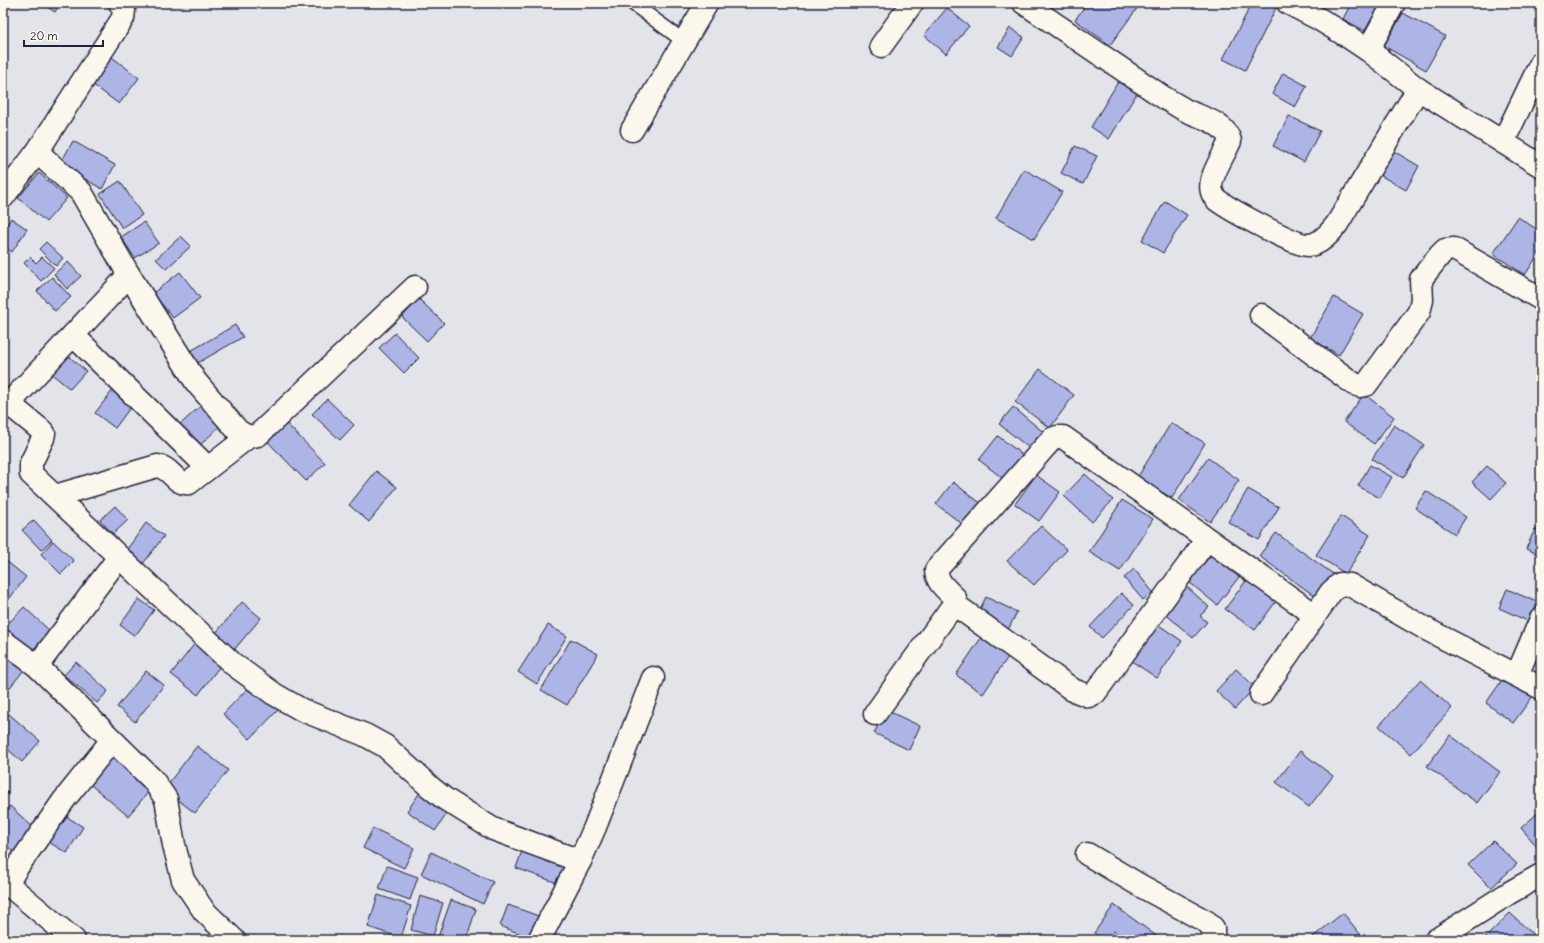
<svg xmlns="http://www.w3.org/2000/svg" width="1544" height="943" font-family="Delius,sans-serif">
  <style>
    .building { fill: #acb5e5; stroke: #22223b }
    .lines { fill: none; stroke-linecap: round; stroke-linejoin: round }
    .lane-casing { stroke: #22223b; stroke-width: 16 }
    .street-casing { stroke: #22223b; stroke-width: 25 }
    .secondary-casing { stroke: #22223b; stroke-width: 25 }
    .lane { stroke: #fbf7ec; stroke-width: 13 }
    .street { stroke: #fbf7ec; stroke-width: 22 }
    .secondary { stroke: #fbf7ec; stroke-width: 22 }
  </style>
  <rect width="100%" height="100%" fill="#e3e3ea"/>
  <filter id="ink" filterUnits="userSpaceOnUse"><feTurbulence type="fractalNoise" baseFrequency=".025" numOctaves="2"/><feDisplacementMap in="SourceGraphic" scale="8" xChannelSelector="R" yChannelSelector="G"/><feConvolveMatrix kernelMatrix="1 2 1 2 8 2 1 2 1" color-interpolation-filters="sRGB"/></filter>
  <g filter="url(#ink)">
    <g class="building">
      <path d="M3,3H10L3,14Z"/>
      <path d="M41,3H60L55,12Z"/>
      <path d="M1087,3H1141L1110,45L1075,20Z"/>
      <path d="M1252,3H1271L1277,6L1245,70L1223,59Z"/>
      <path d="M1351,3H1382L1367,32L1343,19Z"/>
      <path d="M947,8L969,26L946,54L924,35Z"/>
      <path d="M1403,13L1445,36L1426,70L1384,46Z"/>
      <path d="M1010,28L1024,37L1012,56L998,47Z"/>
      <path d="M112,57L139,78L119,104L92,84Z"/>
      <path d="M1283,73L1307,86L1295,107L1272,94Z"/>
      <path d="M1118,82L1137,93L1109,139L1091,127Z"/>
      <path d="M1289,116L1320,131L1304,162L1273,146Z"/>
      <path d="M73,141L115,165L102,189L60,164Z"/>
      <path d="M1075,146L1097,156L1083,184L1061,173Z"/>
      <path d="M1390,149L1419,166L1406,190L1376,173Z"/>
      <path d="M3,169L12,176L3,188Z"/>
      <path d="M1024,169L1062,192L1034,239L996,218Z"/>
      <path d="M39,173L67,198L46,222L18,198Z"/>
      <path d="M120,181L142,215L122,228L100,194Z"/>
      <path d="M1165,201L1187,215L1163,253L1142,240Z"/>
      <path d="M1518,217L1541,232V250L1525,275L1493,254Z"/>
      <path d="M11,218L27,229L12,252L3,246V231Z"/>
      <path d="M144,222L159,243L135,258L121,237Z"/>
      <path d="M181,236L191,246L166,269L156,259Z"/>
      <path d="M46,242L63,258L56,266L39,249Z"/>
      <path d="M30,257L36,263L42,257L54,268L41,281L24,263Z"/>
      <path d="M68,262L81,276L67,289L54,274Z"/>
      <path d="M180,272L200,298L173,318L153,293Z"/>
      <path d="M52,277L71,297L55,311L37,291Z"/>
      <path d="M1334,297L1363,314L1339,355L1310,338Z"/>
      <path d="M419,299L444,323L427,341L402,317Z"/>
      <path d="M235,325L243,337L196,364L189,352Z"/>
      <path d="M395,333L419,358L404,373L379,348Z"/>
      <path d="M63,351L86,371L70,389L47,370Z"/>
      <path d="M1040,369L1074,395L1050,428L1015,402Z"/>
      <path d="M116,386L135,401L115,428L95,413Z"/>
      <path d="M1364,394L1394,417L1374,444L1344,422Z"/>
      <path d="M327,399L354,425L340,440L312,414Z"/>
      <path d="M205,402L224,422L195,450L175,429Z"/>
      <path d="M1013,407L1047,435L1034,452L999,424Z"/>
      <path d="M286,423L325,463L306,481L267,441Z"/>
      <path d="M1171,423L1205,443L1172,498L1137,478Z"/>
      <path d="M1394,425L1424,445L1403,478L1372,459Z"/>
      <path d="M998,436L1029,460L1010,484L979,460Z"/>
      <path d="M1208,458L1239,480L1210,522L1179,500Z"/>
      <path d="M1370,465L1392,477L1380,498L1358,486Z"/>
      <path d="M1487,466L1506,483L1491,499L1472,482Z"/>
      <path d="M376,471L397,487L369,522L349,505Z"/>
      <path d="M1085,474L1113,500L1092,522L1064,496Z"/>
      <path d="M1036,475L1060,492L1039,521L1015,504Z"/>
      <path d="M953,482L983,505L966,527L936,504Z"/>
      <path d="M1248,489L1279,507L1259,540L1228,522Z"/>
      <path d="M1426,491L1466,517L1455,534L1415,508Z"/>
      <path d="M1122,500L1153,519L1120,571L1089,552Z"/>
      <path d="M115,506L128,520L113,534L100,520Z"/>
      <path d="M1341,516L1370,535L1346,574L1316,555Z"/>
      <path d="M34,520L52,540L41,550L22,530Z"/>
      <path d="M146,523L164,536L142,565L125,552Z"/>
      <path d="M1041,526L1067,550L1034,585L1007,561Z"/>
      <path d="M1535,529L1541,531V555L1526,549Z"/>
      <path d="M1276,533L1336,576L1319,599L1259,556Z"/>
      <path d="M53,541L74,561L61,574L41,554Z"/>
      <path d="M1211,555L1239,577L1217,605L1189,582Z"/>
      <path d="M5,560L26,577L3,607V563Z"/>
      <path d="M1134,569L1153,592L1143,600L1124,578Z"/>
      <path d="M1248,578L1277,600L1255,630L1225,609Z"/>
      <path d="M1185,585L1209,607L1200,616L1207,622L1193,638L1162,611Z"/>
      <path d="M1507,589L1541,604V608L1534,624L1499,608Z"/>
      <path d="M1121,593L1134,605L1102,638L1090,627Z"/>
      <path d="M986,597L1017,612L1008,630L977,615Z"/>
      <path d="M139,599L154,610L135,636L120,625Z"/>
      <path d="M242,602L261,618L233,651L214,635Z"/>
      <path d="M24,607L50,631L30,653L3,629Z"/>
      <path d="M1153,621L1182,641L1157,678L1127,658Z"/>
      <path d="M548,625L567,636L537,684L518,672Z"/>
      <path d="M983,635L1010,654L983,694L956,675Z"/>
      <path d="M571,639L598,654L567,705L541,690Z"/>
      <path d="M196,642L223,662L198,695L171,674Z"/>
      <path d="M12,652L28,665L3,696V663Z"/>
      <path d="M76,662L108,691L97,703L64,675Z"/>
      <path d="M1236,669L1255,687L1235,709L1216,691Z"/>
      <path d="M146,671L164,685L135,722L117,707Z"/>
      <path d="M1505,676L1533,696L1513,723L1486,703Z"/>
      <path d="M1420,680L1452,708L1411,754L1379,726Z"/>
      <path d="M251,685L278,710L250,739L223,714Z"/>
      <path d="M886,710L920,726L909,750L874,733Z"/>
      <path d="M9,714L40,741L22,762L3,745V720Z"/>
      <path d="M1450,735L1500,772L1477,803L1427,766Z"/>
      <path d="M197,746L228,770L195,813L164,789Z"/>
      <path d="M1300,751L1333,776L1309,807L1276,782Z"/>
      <path d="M109,752L151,789L128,816L85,780Z"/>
      <path d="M3,789L8,793L3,800Z"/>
      <path d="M421,791L449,811L435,831L407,811Z"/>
      <path d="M10,806L36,830L15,853L3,843V814Z"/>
      <path d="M1541,810V851L1521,828Z"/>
      <path d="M61,813L83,827L67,853L45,840Z"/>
      <path d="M373,828L414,848L404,868L363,848Z"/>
      <path d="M1493,841L1517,864L1491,888L1468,865Z"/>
      <path d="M524,845L568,861L560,884L516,868Z"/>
      <path d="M431,852L493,882L483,904L421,874Z"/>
      <path d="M387,866L418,877L410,900L379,889Z"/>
      <path d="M378,895L411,906L401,938L368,927Z"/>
      <path d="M420,896L443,903L433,936L411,930Z"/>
      <path d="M451,900L476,909L466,940H448L438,937Z"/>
      <path d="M508,905L547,919L537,940L500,926Z"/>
      <path d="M1114,905L1162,940H1126L1114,931L1107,940H1104L1094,933Z"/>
      <path d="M1343,913L1365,940H1309Z"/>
      <path d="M1510,913L1539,940H1487L1485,938Z"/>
      <path d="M1541,915V923L1537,918Z"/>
    </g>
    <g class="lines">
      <defs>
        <path id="lane" d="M632,3L685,42"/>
        <g id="street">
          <path d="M1024,3L1163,97C1170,101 1178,106 1185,110C1201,118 1225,122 1230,141C1225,154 1207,179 1212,192C1213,195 1215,198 1217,200C1229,209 1295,246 1308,245C1320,245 1330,233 1337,224L1418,89"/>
          <path d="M881,46L912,3"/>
          <path d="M1368,50L1394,3"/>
          <path d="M632,130L707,3"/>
          <path d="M1503,142L1541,63"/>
          <path d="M37,152L81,192L129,275L196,382L238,431L248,437L258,435L415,287"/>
          <path d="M3,197L37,152L123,18L124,10L120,3"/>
          <path d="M129,275L16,396L14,403V408L41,430L44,433L43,438L31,463V474L233,664L274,694L302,710L365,735L385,746L430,787L445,799L493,829L580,861"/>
          <path d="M1261,315L1354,384L1360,386L1366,385L1419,312L1422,300L1421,279L1440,255L1445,250L1454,249L1541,299"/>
          <path d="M73,335L208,468"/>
          <path d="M55,496L157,466C171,467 176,486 189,483L248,437"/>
          <path d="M954,604L1073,690L1089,696L1095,693L1207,539"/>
          <path d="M3,641L37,666L153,780L166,799L174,845L183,880L204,911L234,940"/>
          <path d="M37,666L119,557"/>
          <path d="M1517,675L1541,619"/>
          <path d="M1261,694L1331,592L1340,584L1350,585L1428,630L1541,688"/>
          <path d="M875,714L954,604L955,598C947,590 936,582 936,570L1052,439L1057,437H1063L1315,615"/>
          <path d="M1087,854L1141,886L1207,922L1213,928V937L1212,940"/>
          <path d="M74,940L11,887L9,881L16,869L64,800L112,740"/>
          <path d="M539,940L580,861L595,827L653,678"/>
          <path d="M1436,940L1509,893L1541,875"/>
        </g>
        <path id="secondary" d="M1288,3L1319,19L1347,36L1368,50L1418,89L1541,166"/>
      </defs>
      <use href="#lane" class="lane-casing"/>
      <use href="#street" class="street-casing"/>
      <use href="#secondary" class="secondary-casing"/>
      <use href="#lane" class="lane"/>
      <use href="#street" class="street"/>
      <use href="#secondary" class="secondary"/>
    </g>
  </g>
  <rect width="1544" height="943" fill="none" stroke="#fbf7ec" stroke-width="16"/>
  <rect x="8" y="8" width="1528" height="927" fill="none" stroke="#22223b" stroke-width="1.5" filter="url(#ink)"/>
  <path d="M24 40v6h79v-6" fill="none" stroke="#22223b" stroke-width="2"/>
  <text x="30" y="40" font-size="12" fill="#22223b" stroke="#fbf7ec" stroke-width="3" paint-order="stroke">20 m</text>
</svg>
